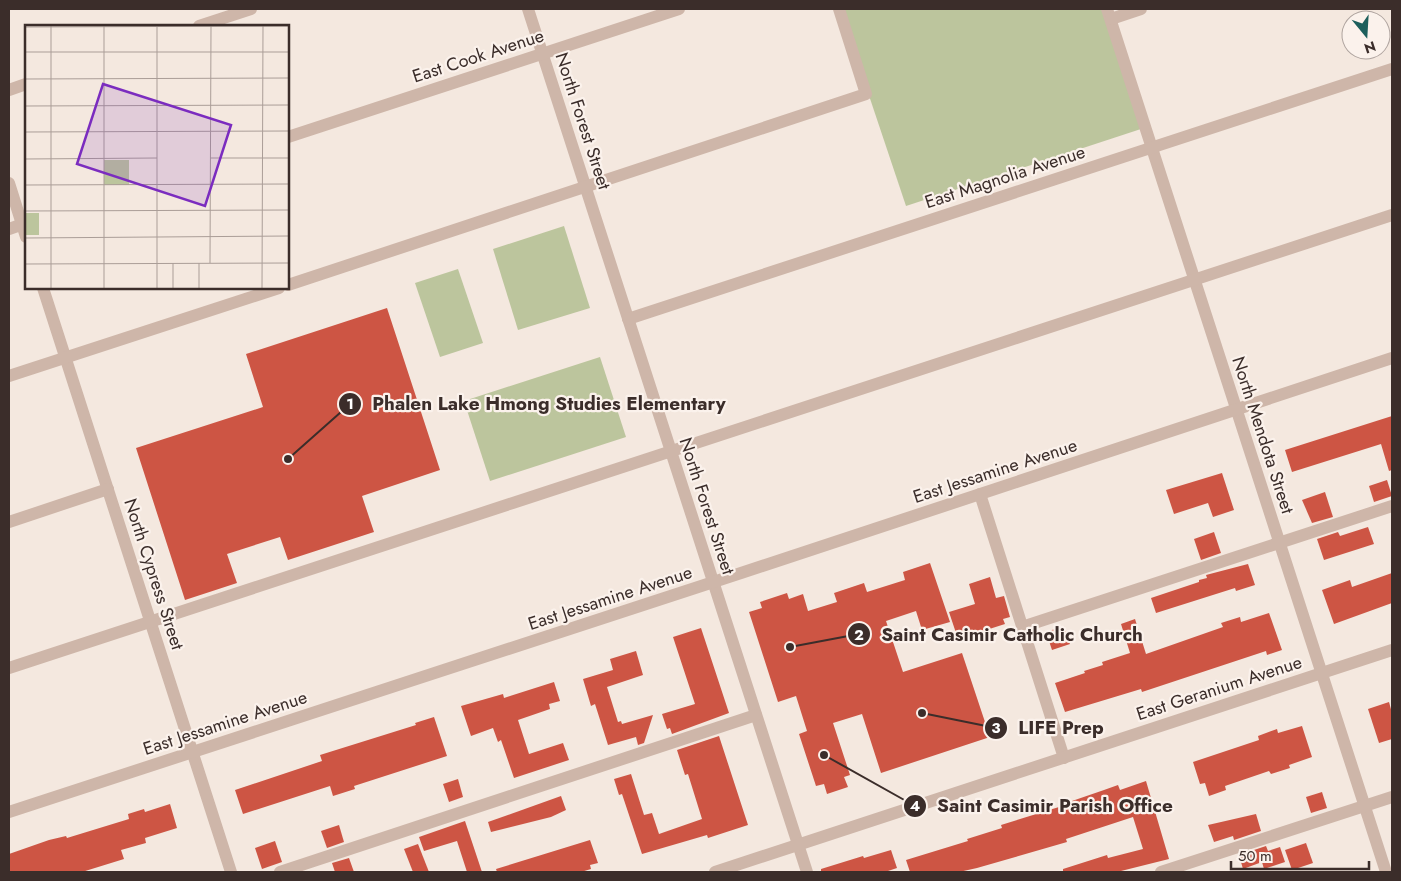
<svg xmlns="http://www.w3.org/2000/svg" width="1401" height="881" font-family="Jost,sans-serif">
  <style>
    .green { fill: #bcc59d }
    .building { fill: #cd5544 }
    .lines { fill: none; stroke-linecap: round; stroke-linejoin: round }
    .minor { stroke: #ceb6a9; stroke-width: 12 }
    .labels { text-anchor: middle; stroke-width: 4.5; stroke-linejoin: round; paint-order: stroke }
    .street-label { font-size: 18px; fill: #3b2d2a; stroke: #fbf2ec }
    .inset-road { fill: none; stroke: #aa9d97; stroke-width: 1 }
    .view { fill: #7b2cbf; fill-opacity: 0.15; stroke: #7b2cbf; stroke-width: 2.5 }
    .inset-edge { fill: none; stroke: #3b2d2a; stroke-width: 2.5 }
    .leader { fill: none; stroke: #3b2d2a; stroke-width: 2 }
    .callout-dot { fill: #3b2d2a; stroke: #fbf2ec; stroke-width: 2 }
    .mark-label { font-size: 15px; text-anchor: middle; font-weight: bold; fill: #fff }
    .callout-label { font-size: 19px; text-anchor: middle; font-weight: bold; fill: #3b2d2a; stroke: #fbf2ec; stroke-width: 4.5; stroke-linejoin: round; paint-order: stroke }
  </style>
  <rect width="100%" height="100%" fill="#f4e8df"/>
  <g class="green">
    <path d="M840,9H1106L1144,128L906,206Z"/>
    <path d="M564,226L590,308L518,330L493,249Z"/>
    <path d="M458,269L483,343L440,357L415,283Z"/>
    <path d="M600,357L626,437L490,481L464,401Z"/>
  </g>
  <g class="building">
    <path d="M387,308L440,470L362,496L374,532L288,560L280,537L227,554L237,583L185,600L136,448L263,407L246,354Z"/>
    <path d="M1392,416V470L1389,471L1381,444L1292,472L1285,450Z"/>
    <path d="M1222,473L1234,510L1213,517L1208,503L1174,514L1166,490Z"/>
    <path d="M1387,480L1392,496L1374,502L1369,486Z"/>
    <path d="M1325,492L1333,517L1312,523L1302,500Z"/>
    <path d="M1368,527L1374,544L1324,560L1317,539L1338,532L1340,536Z"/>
    <path d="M1214,532L1221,553L1201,560L1194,539Z"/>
    <path d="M930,563L950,622L922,630L916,611L886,621L903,672L962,653L990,737L881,773L862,714L833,723L850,775L844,777L848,787L827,794L824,784L816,786L799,734L807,731L796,696L778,702L749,612L762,608L760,602L787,593L789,599L803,594L808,611L837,602L834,593L864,583L867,592L905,580L903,572Z"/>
    <path d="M1248,564L1255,585L1236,591L1235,588L1156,613L1151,598L1199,582V580L1207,578L1206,575Z"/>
    <path d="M1392,573V603L1334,624L1322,590L1350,580L1352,587Z"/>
    <path d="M990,577L996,598L1004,596L1010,617L1003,619L1005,624L958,639L949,612L975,604L969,584Z"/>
    <path d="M1269,613L1282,650L1267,655L1266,651L1142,692L1141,689L1065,712L1055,683L1085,673L1084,671L1103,665L1102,662L1130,653L1121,624L1135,619L1146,654L1223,627L1221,623L1240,617L1241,622Z"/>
    <path d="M1064,626L1070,644L1052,650L1046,632Z"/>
    <path d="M701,628L729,713L672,734L670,728L667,729L662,714L695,704L673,637Z"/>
    <path d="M636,651L643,675L607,687L618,722L621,721L622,724L653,715L644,743L638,745L636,737L608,745L595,704L591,706L583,679L613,670L610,659Z"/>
    <path d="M554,682L560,701L549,704L550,709L518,720L529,754L563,743L569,760L514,778L501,740L498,742L493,728L471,736L461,706L503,694L504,698L510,696Z"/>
    <path d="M1389,702L1392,713V739L1379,743L1368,709Z"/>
    <path d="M434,717L447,756L354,786L355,789L333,796L330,786L243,814L235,790L322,761L320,755L416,725L415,723Z"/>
    <path d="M1302,726L1312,757L1289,765L1290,768L1271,774L1269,771L1225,786L1226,790L1209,796L1205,783L1200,784L1193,762L1259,740L1258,736L1277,729L1278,733Z"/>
    <path d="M719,736L748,825L708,838L707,835L642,854L622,794L619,795L614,779L631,774L644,815L652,813L659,834L702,819L688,774L685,775L677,750Z"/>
    <path d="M458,779L463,797L449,802L443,784Z"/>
    <path d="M1146,781L1169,859L1117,872H1063V869L1107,855L1108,858L1143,849L1133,817L1066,839L1067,842L977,868L959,872H910L906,860L968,841L967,839L1002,828L1001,825L1072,803V801L1104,790L1118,785L1120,790Z"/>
    <path d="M1322,792L1327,808L1311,813L1306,797Z"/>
    <path d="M561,796L566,810L551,817L491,832L488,822Z"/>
    <path d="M170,804L177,828L145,838L146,843L121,850L124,859L82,872H9V854L49,840L66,836L67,838L129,819L128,814L144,809L145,812Z"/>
    <path d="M1256,814L1261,831L1234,840L1233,836L1214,842L1208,825Z"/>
    <path d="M465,821L482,872H467L457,841L424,851L419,837Z"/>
    <path d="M339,825L344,842L327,848L321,831Z"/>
    <path d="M590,840L598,863L590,865L591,869L581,872H497L496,869Z"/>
    <path d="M275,841L282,862L262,869L255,848Z"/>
    <path d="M1306,843L1313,863L1292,870L1285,850Z"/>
    <path d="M418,844L429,872H413L404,849Z"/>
    <path d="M1266,846L1268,851L1280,847L1285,862L1264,869L1262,862L1243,869L1239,855Z"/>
    <path d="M891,850L897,868L885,872H821V869L863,856L864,858Z"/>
    <path d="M349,858L354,872H335L332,863Z"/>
  </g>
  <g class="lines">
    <g class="minor">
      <path d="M528,9L807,872"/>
      <path d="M1107,9L1386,872"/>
      <path d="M1111,19L1141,9"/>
      <path d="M199,26L251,9"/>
      <path d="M9,90L26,84"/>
      <path d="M288,137L679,9"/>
      <path d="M9,183L26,237"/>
      <path d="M9,229L26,223"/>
      <path d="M288,285L866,94L839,9"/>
      <path d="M43,288L231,872"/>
      <path d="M628,319L1392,69"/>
      <path d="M9,376L279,288"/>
      <path d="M980,494L1064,758"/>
      <path d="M9,522L108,489"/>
      <path d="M1022,627L1392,506"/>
      <path d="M9,668L1392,215"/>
      <path d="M9,812L741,573L1392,358"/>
      <path d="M280,872L756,715"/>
      <path d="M715,872L1392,650"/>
      <path d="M1161,872L1392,797"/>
    </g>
  </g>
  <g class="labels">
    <g class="street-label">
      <text transform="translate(478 56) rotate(-18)" y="6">East Cook Avenue</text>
      <text transform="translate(583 121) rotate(72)" y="6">North Forest Street</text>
      <text transform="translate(1005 177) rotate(-18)" y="6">East Magnolia Avenue</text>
      <text transform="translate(1263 435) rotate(72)" y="6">North Mendota Street</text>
      <text transform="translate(995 471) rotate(-18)" y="6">East Jessamine Avenue</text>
      <text transform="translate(707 506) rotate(72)" y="6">North Forest Street</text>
      <text transform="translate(154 574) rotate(72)" y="6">North Cypress Street</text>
      <text transform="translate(610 598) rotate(-18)" y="6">East Jessamine Avenue</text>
      <text transform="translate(1219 688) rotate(-18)" y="6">East Geranium Avenue</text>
      <text transform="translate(225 723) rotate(-18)" y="6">East Jessamine Avenue</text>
    </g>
  </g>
  <g transform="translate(25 25)">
    <rect width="264" height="264" fill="#f4e8df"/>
    <path d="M79,135H104V160H79ZM0,188H14V210H0Z" fill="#bcc59d"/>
    <path class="inset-road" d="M0,2L264,1M0,27H264M0,54L264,53M0,81L264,80M0,107L264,106M185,133H264M0,134L132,133M0,160L264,159M0,186L264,185M0,213L264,211M185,238L186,1M0,239L264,238M26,264V0M79,264V0M132,264V1M148,264V238M174,264V238M237,264L238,1"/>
    <path class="view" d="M78,59L206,100L180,181L52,139Z"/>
    <rect width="264" height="264" class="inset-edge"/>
  </g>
  <path class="leader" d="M288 459L350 404M790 647L859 634M922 713L996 728M824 755L915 806"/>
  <g class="callout-dot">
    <circle cx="288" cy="459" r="5"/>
    <circle cx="790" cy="647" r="5"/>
    <circle cx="922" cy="713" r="5"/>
    <circle cx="824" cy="755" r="5"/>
    <circle cx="350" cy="404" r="12"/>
    <circle cx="859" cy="634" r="12"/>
    <circle cx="996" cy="728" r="12"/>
    <circle cx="915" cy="806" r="12"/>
  </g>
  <g class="mark-label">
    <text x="350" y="409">1</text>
    <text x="859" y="640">2</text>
    <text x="996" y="733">3</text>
    <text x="915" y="811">4</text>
  </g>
  <g class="callout-label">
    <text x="549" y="410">Phalen Lake Hmong Studies Elementary</text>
    <text x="1012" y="641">Saint Casimir Catholic Church</text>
    <text x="1061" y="734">LIFE Prep</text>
    <text x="1055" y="812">Saint Casimir Parish Office</text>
  </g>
  <rect width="1401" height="881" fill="none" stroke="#3b2d2a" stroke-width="20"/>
  <g transform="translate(1366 35) rotate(162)"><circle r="24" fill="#fbf2ec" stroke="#aea39e"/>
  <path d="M0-4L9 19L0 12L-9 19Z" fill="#1c5f5c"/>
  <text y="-8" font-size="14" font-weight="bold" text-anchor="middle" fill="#3b2d2a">N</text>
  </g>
  <path d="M1231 861v8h138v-8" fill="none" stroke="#3b2d2a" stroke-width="2.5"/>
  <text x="1238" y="861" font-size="15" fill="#3b2d2a" stroke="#fbf2ec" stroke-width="4" paint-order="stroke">50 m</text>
</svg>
